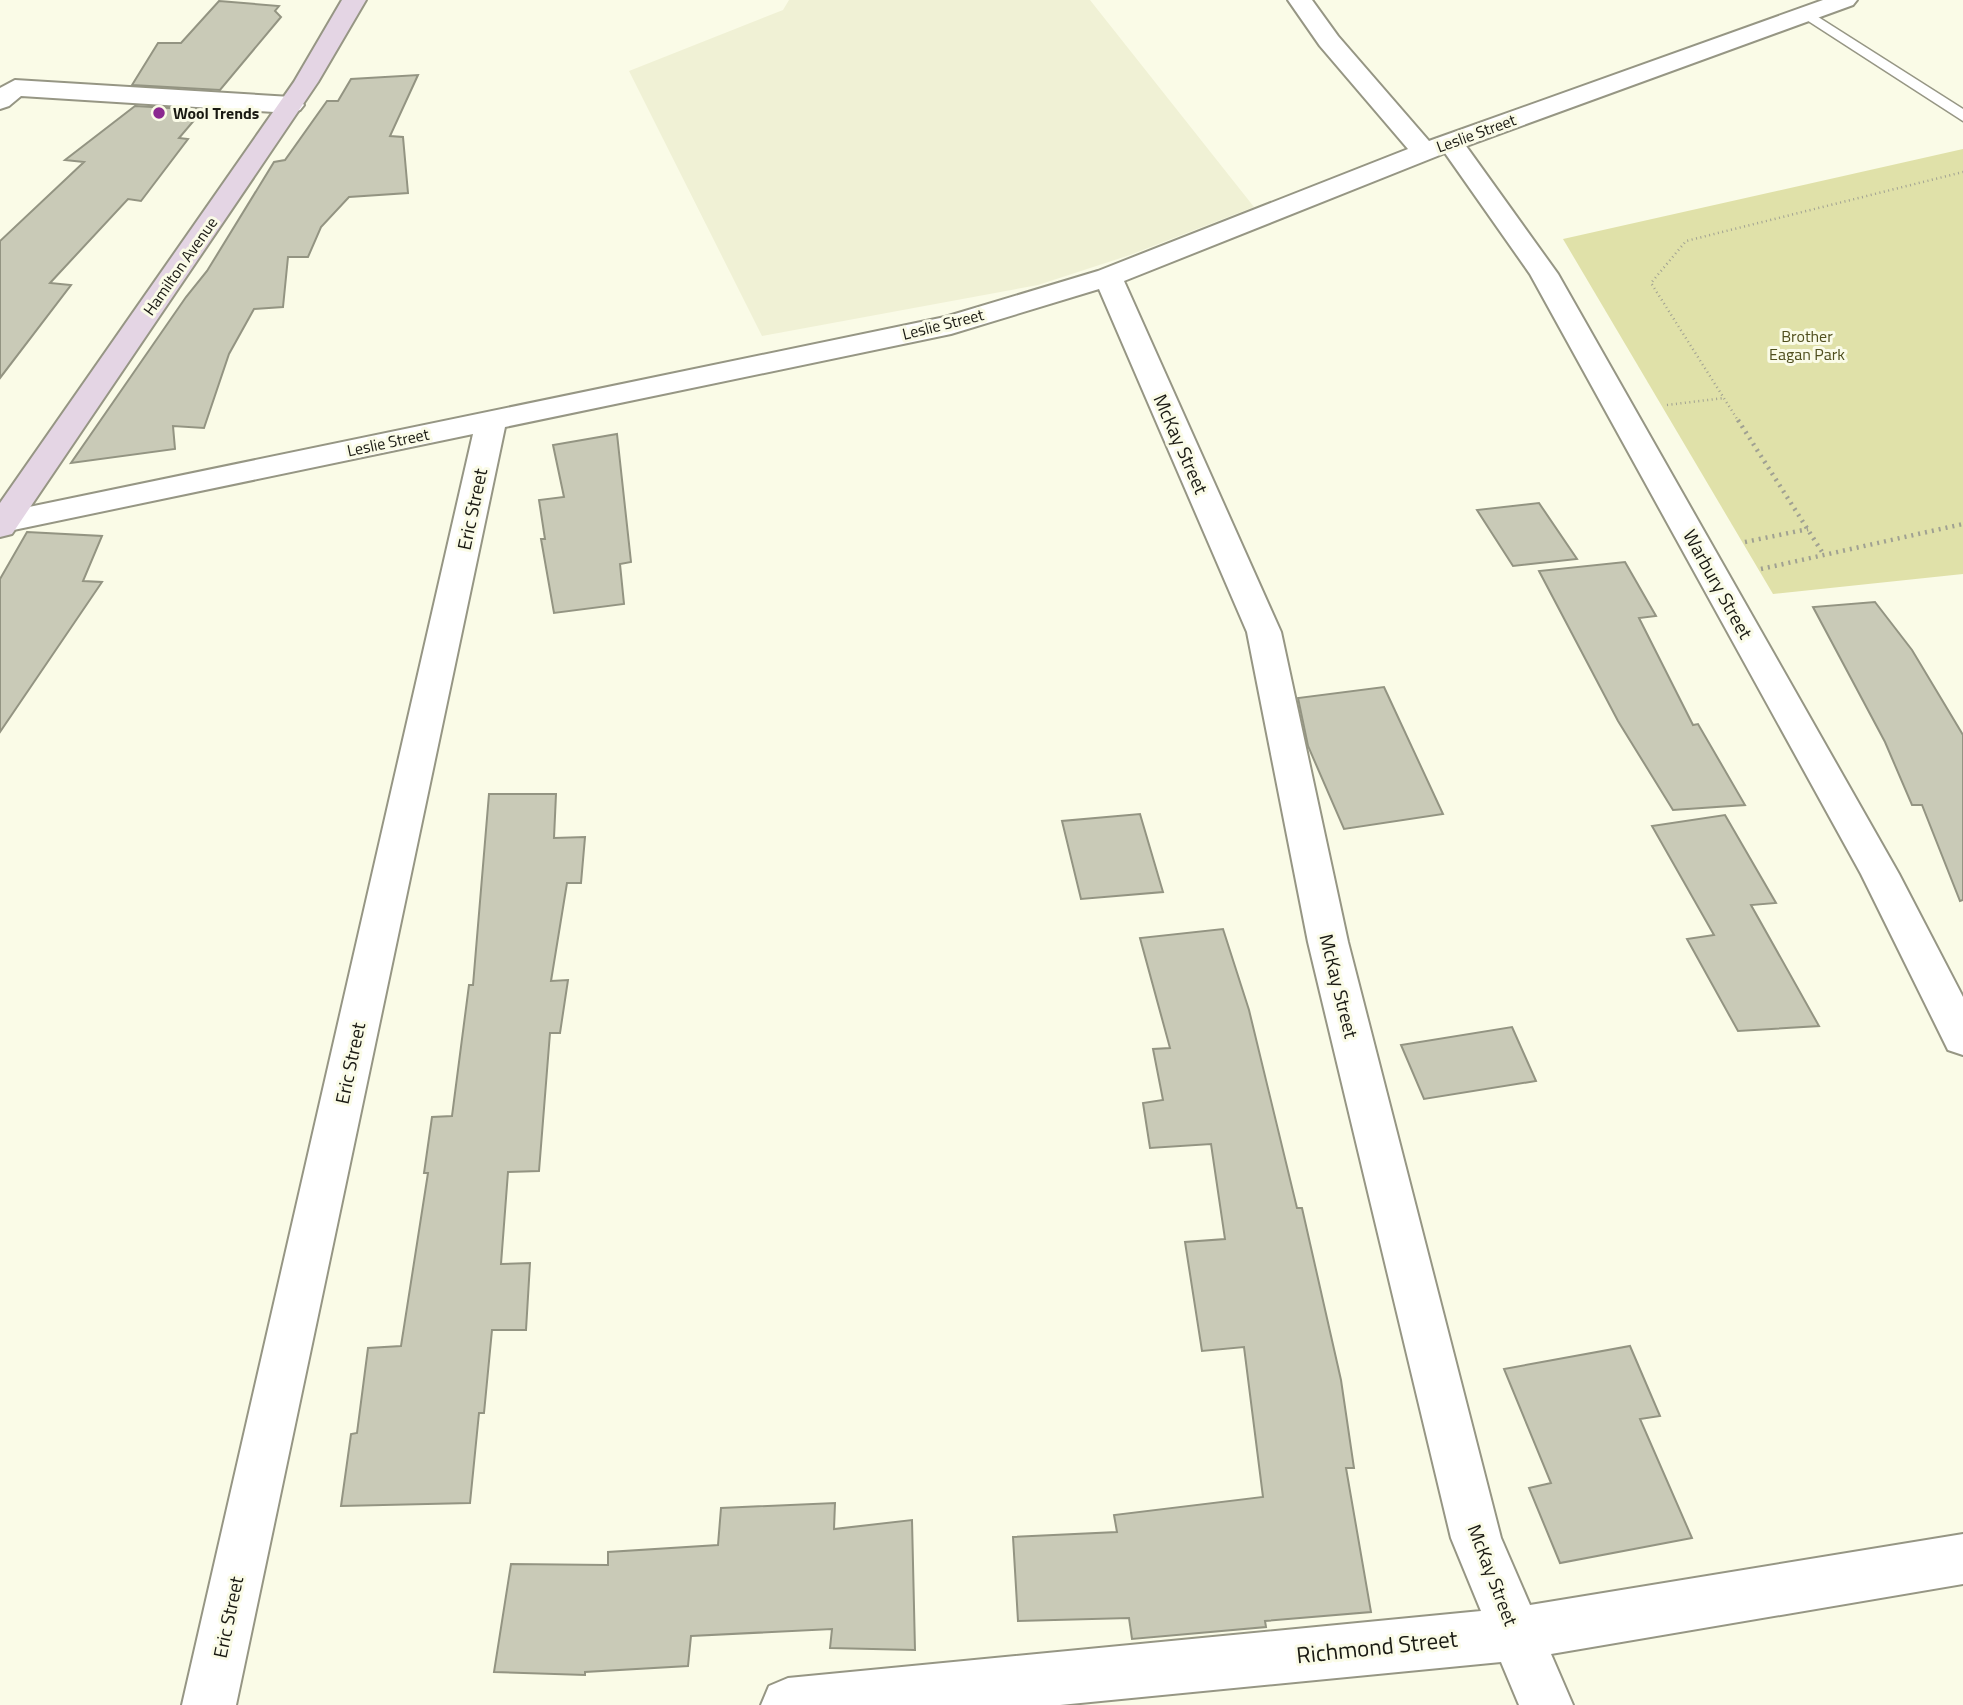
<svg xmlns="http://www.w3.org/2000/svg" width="1963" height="1705" font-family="'Titillium Web',sans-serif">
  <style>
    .built { fill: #f0f1d5 }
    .green { fill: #e0e1a9 }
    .building { fill: #c9cab7; stroke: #939482; stroke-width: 2 }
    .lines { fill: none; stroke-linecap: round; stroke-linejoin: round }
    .lane-casing { stroke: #969684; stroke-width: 3 }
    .street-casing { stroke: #969684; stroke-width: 4 }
    .secondary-casing { stroke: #969684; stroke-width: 4 }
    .path-far1 { stroke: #a0a192; stroke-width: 2.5; stroke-dasharray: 1 3.5; stroke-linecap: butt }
    .path { stroke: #a0a192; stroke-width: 4.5; stroke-dasharray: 2 5; stroke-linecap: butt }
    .lane { fill: #fff; fill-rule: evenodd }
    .street { fill: #fff; fill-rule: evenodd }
    .secondary { fill: #e4d5e4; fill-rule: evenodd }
    .poi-dot { fill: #8b2890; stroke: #fafbe7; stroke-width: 2.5 }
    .labels { text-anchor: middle; stroke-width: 6; stroke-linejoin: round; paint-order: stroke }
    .far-poi-label { font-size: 16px; font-weight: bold; fill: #191912; stroke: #fafbe7; text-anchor: start }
    .far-street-label { font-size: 16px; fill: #191912; stroke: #fafbe7 }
    .far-park-label { font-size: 16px; fill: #504f1e; stroke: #fafbe7 }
    .street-label { font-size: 19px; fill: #191912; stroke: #fafbe7 }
    .near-street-label { font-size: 23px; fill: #191912; stroke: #fafbe7 }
  </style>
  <rect width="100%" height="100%" fill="#fafbe7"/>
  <path class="built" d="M789,0H1090L1254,207L1130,255L1038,285L762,336L629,71L783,10Z"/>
  <path class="green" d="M1963,149V574L1773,594L1563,239Z"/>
  <g class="building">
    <path d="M219,1L279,6L275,11L281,17L220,90L132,85L158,43H181Z"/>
    <path d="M418,75L390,136L403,137L408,193L349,197L321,227L308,257H288L283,307L254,309L229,354L204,428L173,426L175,449L71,463L186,297L207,271L274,162L285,160L327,101H338L351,79Z"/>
    <path d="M135,106L203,110L179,138L188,139L141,201L128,199L50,283L71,285L0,378V241L84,162L65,160Z"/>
    <path d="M617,434L631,562L620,564L624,604L554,613L541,539H545L539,500L564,497L553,445Z"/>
    <path d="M1539,503L1577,559L1513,566L1477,510Z"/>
    <path d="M27,532L102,536L83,581L102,582L0,732V579Z"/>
    <path d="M1625,562L1656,616L1639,618L1693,725L1698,724L1745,805L1673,810L1618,721L1539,571Z"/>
    <path d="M1875,602L1912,650L1963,735V900L1960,901L1922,805H1912L1885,742L1813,607Z"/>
    <path d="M1384,687L1443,814L1344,829L1308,746L1298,698Z"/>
    <path d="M489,794H556L554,838L585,837L581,883H567L551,981L568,980L560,1033H550L539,1171L508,1172L501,1264L530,1263L526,1330H492L484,1413H479L470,1503L341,1506L351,1434L357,1433L368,1348L401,1346L428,1173H424L432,1117L452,1116L469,985H473Z"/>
    <path d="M1140,814L1163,892L1081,899L1062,821Z"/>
    <path d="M1725,815L1776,903L1751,905L1819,1026L1738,1031L1687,939L1714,935L1652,826Z"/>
    <path d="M1223,929L1249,1010L1297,1208H1302L1341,1380L1354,1468H1346L1371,1612L1265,1621L1266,1627L1132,1639L1129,1618L1018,1621L1013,1537L1117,1532L1114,1515L1263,1497L1244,1347L1202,1351L1185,1242L1225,1239L1211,1144L1150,1148L1143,1103L1163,1100L1153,1049L1170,1048L1140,938Z"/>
    <path d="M1512,1027L1536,1081L1424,1099L1401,1045Z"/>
    <path d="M1630,1346L1660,1416L1640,1419L1692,1538L1560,1563L1529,1488L1551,1483L1504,1369Z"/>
    <path d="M835,1503L834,1529L912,1520L915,1650L830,1648L832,1629L691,1636L688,1666L585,1672V1675L494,1672L511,1564L608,1565V1552L718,1545L721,1508Z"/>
  </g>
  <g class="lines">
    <defs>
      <path id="lane" d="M1804,8L1963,109V121L1799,15L1797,12Z"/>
      <g id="street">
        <path d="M1288,0H1312L1338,36L1429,141L1823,0H1857L1853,5L1466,146L1558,274L1899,874L1963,997V1055L1948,1050L1861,874L1530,274L1445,153L1124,281L1281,632L1348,942L1501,1538L1530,1605L1963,1534V1584L1551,1654L1573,1705H1519L1501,1662L1060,1705H761L769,1686L788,1678L1481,1611L1451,1538L1308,942L1247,632L1099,289L951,334L505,427L236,1705H182L473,434L4,532L0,531V513L945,317L1098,271L1408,149L1320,46Z"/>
        <path d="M15,80L291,97L300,100L304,105L300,110L291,113L21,96L9,106L0,109V88Z"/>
      </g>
      <path id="secondary" d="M342,0H366L318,82L12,534L0,537V503L294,82Z"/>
    </defs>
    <use href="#lane" class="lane-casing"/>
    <use href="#street" class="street-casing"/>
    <use href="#secondary" class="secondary-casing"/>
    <g class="path-far1">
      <path d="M1667,405L1724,398"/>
      <path d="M1739,422L1651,283L1686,241L1963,172"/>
    </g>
    <g class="path">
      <path d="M1738,420L1824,555"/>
      <path d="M1745,542L1808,529"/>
      <path d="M1761,569L1963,524"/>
    </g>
    <use href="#lane" class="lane"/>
    <use href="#street" class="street"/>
    <use href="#secondary" class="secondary"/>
  </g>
  <circle class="poi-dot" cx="159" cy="113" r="7"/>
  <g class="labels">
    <g class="far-poi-label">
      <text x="173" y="119">Wool Trends</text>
    </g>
    <g class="far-street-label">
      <text transform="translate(1476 133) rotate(-20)" y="6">Leslie Street</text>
      <text transform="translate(180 266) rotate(-55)" y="6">Hamilton Avenue</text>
      <text transform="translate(943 324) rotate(-14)" y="6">Leslie Street</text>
      <text transform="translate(388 442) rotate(-12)" y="6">Leslie Street</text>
    </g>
    <g class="far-park-label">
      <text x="1807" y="342">Brother<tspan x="1807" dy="18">Eagan Park</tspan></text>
    </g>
    <g class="street-label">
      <text transform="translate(1181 444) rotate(66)" y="7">McKay Street</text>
      <text transform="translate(472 509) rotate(-78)" y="7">Eric Street</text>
      <text transform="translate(1718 584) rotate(61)" y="7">Warbury Street</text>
      <text transform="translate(1339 986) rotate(76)" y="7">McKay Street</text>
      <text transform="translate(350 1063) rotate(-78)" y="7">Eric Street</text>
      <text transform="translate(1493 1575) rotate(69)" y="7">McKay Street</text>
      <text transform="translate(228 1617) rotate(-78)" y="7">Eric Street</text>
    </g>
    <g class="near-street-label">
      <text transform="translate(1377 1647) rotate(-6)" y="8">Richmond Street</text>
    </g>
  </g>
</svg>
